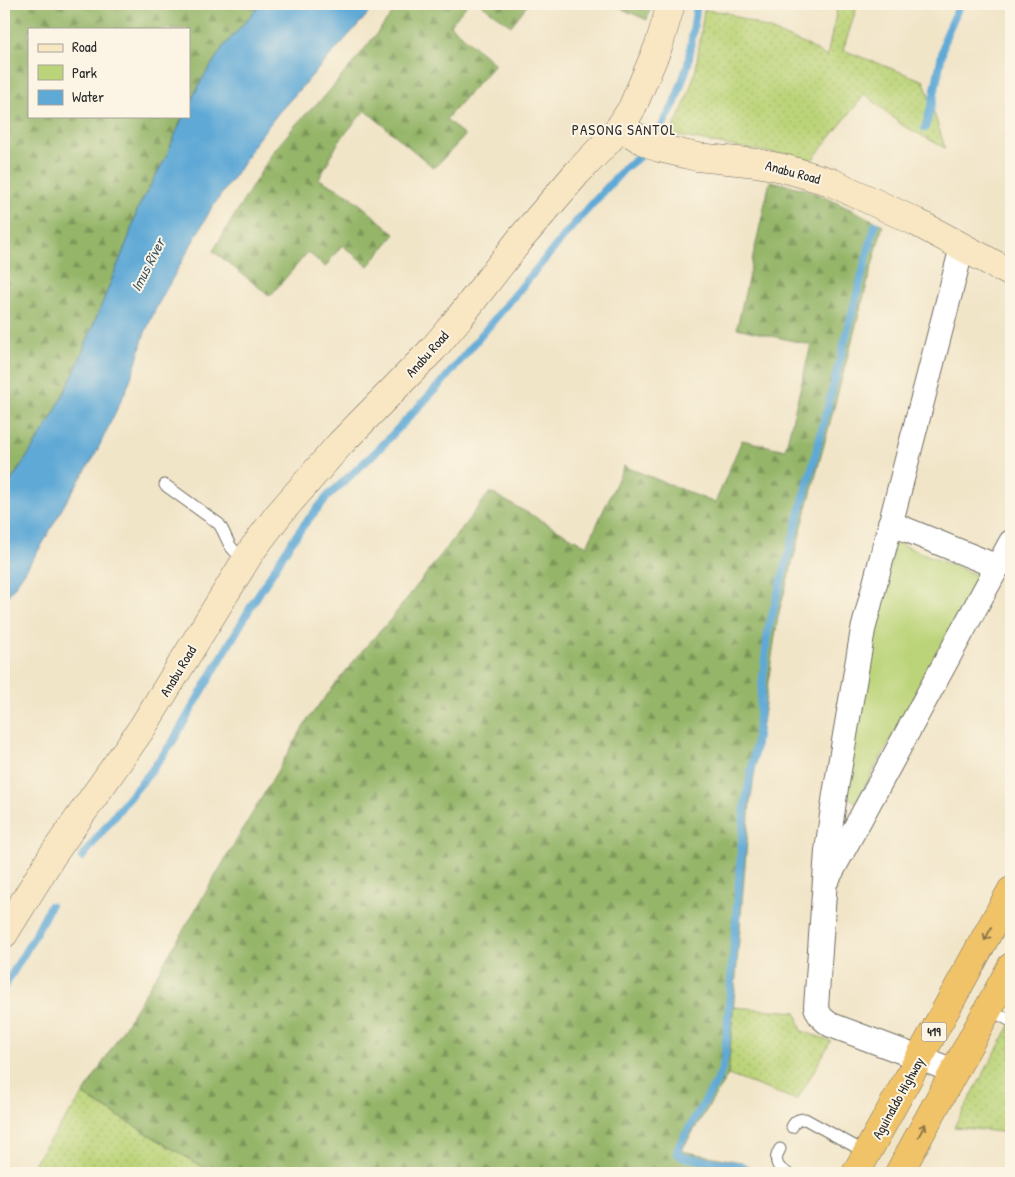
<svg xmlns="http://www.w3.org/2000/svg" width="1015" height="1177" font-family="'Patrick Hand',sans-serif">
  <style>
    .grass { fill: url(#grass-dots); stroke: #748052 }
    .forest { fill: url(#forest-firs); stroke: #60704a }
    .green { fill: #bcd479; stroke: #748052 }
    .water { fill: #5fa9d6; stroke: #456a80 }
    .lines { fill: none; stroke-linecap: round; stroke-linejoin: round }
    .stream { stroke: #5fa9d6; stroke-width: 8 }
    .lane-casing { stroke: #706c62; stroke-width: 13 }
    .street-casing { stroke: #706c62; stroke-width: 26 }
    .secondary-casing { stroke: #706c62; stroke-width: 29 }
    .highway-casing { stroke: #706c62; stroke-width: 29 }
    .lane { stroke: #fff; stroke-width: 11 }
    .street { stroke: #fff; stroke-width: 24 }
    .secondary { stroke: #f9e7c3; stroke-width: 28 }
    .highway { stroke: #f0c369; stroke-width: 28 }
    .oneway { stroke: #8e774a }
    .labels { text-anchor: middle; stroke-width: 4; stroke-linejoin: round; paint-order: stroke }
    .shield { fill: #fcf5e5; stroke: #6a6863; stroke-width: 1 }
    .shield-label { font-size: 12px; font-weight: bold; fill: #2b2b2b }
    .street-label { font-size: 14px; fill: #2b2b2b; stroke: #fcf5e5 }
    .neighbourhood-label { font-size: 15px; letter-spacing: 1px; fill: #2b2b2b; stroke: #fcf5e5 }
    .water-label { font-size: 15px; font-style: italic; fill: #3d5767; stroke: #fcf5e5 }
  </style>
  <defs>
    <pattern id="grass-dots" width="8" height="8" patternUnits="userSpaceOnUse" patternTransform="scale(1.25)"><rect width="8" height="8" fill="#bcd479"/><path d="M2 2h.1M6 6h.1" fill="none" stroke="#a2b669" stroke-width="1.8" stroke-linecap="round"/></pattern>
    <pattern id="forest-firs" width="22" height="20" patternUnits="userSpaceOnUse" patternTransform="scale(1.25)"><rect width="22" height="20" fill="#95b669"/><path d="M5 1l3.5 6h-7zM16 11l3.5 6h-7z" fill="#7a9457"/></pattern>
  </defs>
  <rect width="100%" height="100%" fill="#fcf5e5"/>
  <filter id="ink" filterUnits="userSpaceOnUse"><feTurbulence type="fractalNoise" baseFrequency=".02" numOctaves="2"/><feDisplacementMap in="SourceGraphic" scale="10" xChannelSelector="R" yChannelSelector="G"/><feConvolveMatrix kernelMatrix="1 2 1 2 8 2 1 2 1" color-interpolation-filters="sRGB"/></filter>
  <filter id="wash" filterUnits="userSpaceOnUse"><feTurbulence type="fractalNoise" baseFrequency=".0096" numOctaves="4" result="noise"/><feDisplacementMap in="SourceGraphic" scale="20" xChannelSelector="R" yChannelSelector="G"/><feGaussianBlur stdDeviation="1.12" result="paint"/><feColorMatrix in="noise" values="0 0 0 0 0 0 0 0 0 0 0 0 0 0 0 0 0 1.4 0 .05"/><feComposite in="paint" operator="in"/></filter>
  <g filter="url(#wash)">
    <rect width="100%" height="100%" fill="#f1e5c8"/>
    <g class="grass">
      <path d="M838,4H858L843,50L924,81L945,148L902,125L865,94L812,160C765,151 717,145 671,134L686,101L696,69L704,10L726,12L809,46L827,57Z"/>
      <path d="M733,1007L796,1012L802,1031L831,1041L797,1100L728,1075Z"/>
      <path d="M1011,1024V1133L954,1127Z"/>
      <path d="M83,1095L213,1173H29L41,1152Z"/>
    </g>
    <g class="forest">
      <path d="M4,4H261L223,47L201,81L189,105V29H29V116H183L166,157L138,208L128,239L74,373L49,423L4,492Z"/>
      <path d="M400,4H468L450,25L495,64L446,119L465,136L434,168L365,110L339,141L319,179L349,195L395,234L368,266L342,245L325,267L308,252L270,296L213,251L273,152L298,122L325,96L358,57Z"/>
      <path d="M481,4H528L511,26Z"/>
      <path d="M611,4H652L647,20Z"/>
      <path d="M770,181L805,189L829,199L883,225L778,616L750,804L728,1075L681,1151L741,1162L761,1173H213L83,1095L174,946L308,719L361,652L391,619L490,492L587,546L624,466L715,503L742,440L785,450L811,345L737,328Z"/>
    </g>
    <path class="green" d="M895,542L981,577L856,802L844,795L869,655Z"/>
    <path class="water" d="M261,4H377L280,111L257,140L240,168L211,209L156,308L144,335L136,364L127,388L94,457L67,500L43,543L24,573L4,601V492L49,423L74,373L128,239L138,208L166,157L183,116H189V105L201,81L223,47Z"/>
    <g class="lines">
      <g class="stream">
        <path d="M661,128L675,102L688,64L697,4"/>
        <path d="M925,128L933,100L945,38L960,4"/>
        <path d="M82,857L126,801L149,774L173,741L253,603L288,547L303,526L327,497L377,451L443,381L575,223L624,169L639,157"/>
        <path d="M4,987L31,942L50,906"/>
        <path d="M753,1173L741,1166L682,1157L677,1153L678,1147L718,1079L722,1069L725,1055L745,805L756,743L768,630L814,460L875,225"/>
      </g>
    </g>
  </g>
  <g filter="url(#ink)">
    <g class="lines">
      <defs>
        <g id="lane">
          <path d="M165,485L219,524C224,531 226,539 231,547C235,552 241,557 246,561"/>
          <path d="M988,1009L1011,1021"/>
          <path d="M792,1127C795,1121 798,1119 805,1119L867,1153"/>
          <path d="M780,1149C773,1160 777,1168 787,1173"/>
        </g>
        <g id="street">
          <path d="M890,523L998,567"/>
          <path d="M828,878L1011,542"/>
          <path d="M954,1071L831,1025C823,1020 819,1016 816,1007L827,851L835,794L863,630L962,247"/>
        </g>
        <g id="secondary">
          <path d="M620,127L642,140L659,148L680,153L697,157L757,163L783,168L831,182L916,222L1011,273"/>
          <path d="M4,934L52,856L142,728L252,550L279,514L340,444L433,349L459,318L522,237L577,173L609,140L620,127L632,108L659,45L671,4"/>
        </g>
        <g id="highway">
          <path d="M856,1173L1011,891"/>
          <path d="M899,1173L1011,967"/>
        </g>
      </defs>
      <use href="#lane" class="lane-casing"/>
      <use href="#street" class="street-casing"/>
      <use href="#secondary" class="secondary-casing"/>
      <use href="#highway" class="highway-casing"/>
      <use href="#lane" class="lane"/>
      <use href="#street" class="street"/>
      <use href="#secondary" class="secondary"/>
      <use href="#highway" class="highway"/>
    </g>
    <defs><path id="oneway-shaft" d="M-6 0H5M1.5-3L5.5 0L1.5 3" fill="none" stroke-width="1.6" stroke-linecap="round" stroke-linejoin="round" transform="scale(1.25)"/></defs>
    <g class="oneway">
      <use href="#oneway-shaft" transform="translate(988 934) rotate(118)"/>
      <use href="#oneway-shaft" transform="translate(922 1130) rotate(-62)"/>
    </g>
  </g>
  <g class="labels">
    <rect class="shield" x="921.5" y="1022.5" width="25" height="19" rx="4"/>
    <g class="shield-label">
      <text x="934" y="1036">419</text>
    </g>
    <g class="street-label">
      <text transform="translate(793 172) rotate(15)" y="5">Anabu Road</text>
      <text transform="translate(427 354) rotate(-48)" y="5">Anabu Road</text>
      <text transform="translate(178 671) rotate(-59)" y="5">Anabu Road</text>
      <text transform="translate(898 1098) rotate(-61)" y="5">Aguinaldo Highway</text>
    </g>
    <g class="neighbourhood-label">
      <text x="624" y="135">PASONG SANTOL</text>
    </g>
    <g class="water-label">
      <text transform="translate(148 265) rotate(-63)" y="5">Imus River</text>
    </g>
  </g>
  <rect width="1015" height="1177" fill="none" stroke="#fcf5e5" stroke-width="20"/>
  <rect x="28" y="28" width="162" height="90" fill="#fcf5e5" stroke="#a8a49b"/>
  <rect x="38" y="44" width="25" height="8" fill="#f9e7c3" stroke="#a8a49b"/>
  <text x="72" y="52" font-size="15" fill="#2b2b2b">Road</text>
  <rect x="38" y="65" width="25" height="15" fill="#bcd479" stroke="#a8a49b"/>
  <text x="72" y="78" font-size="15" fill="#2b2b2b">Park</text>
  <rect x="38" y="90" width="25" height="15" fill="#5fa9d6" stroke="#a8a49b"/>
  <text x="72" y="102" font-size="15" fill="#2b2b2b">Water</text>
</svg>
